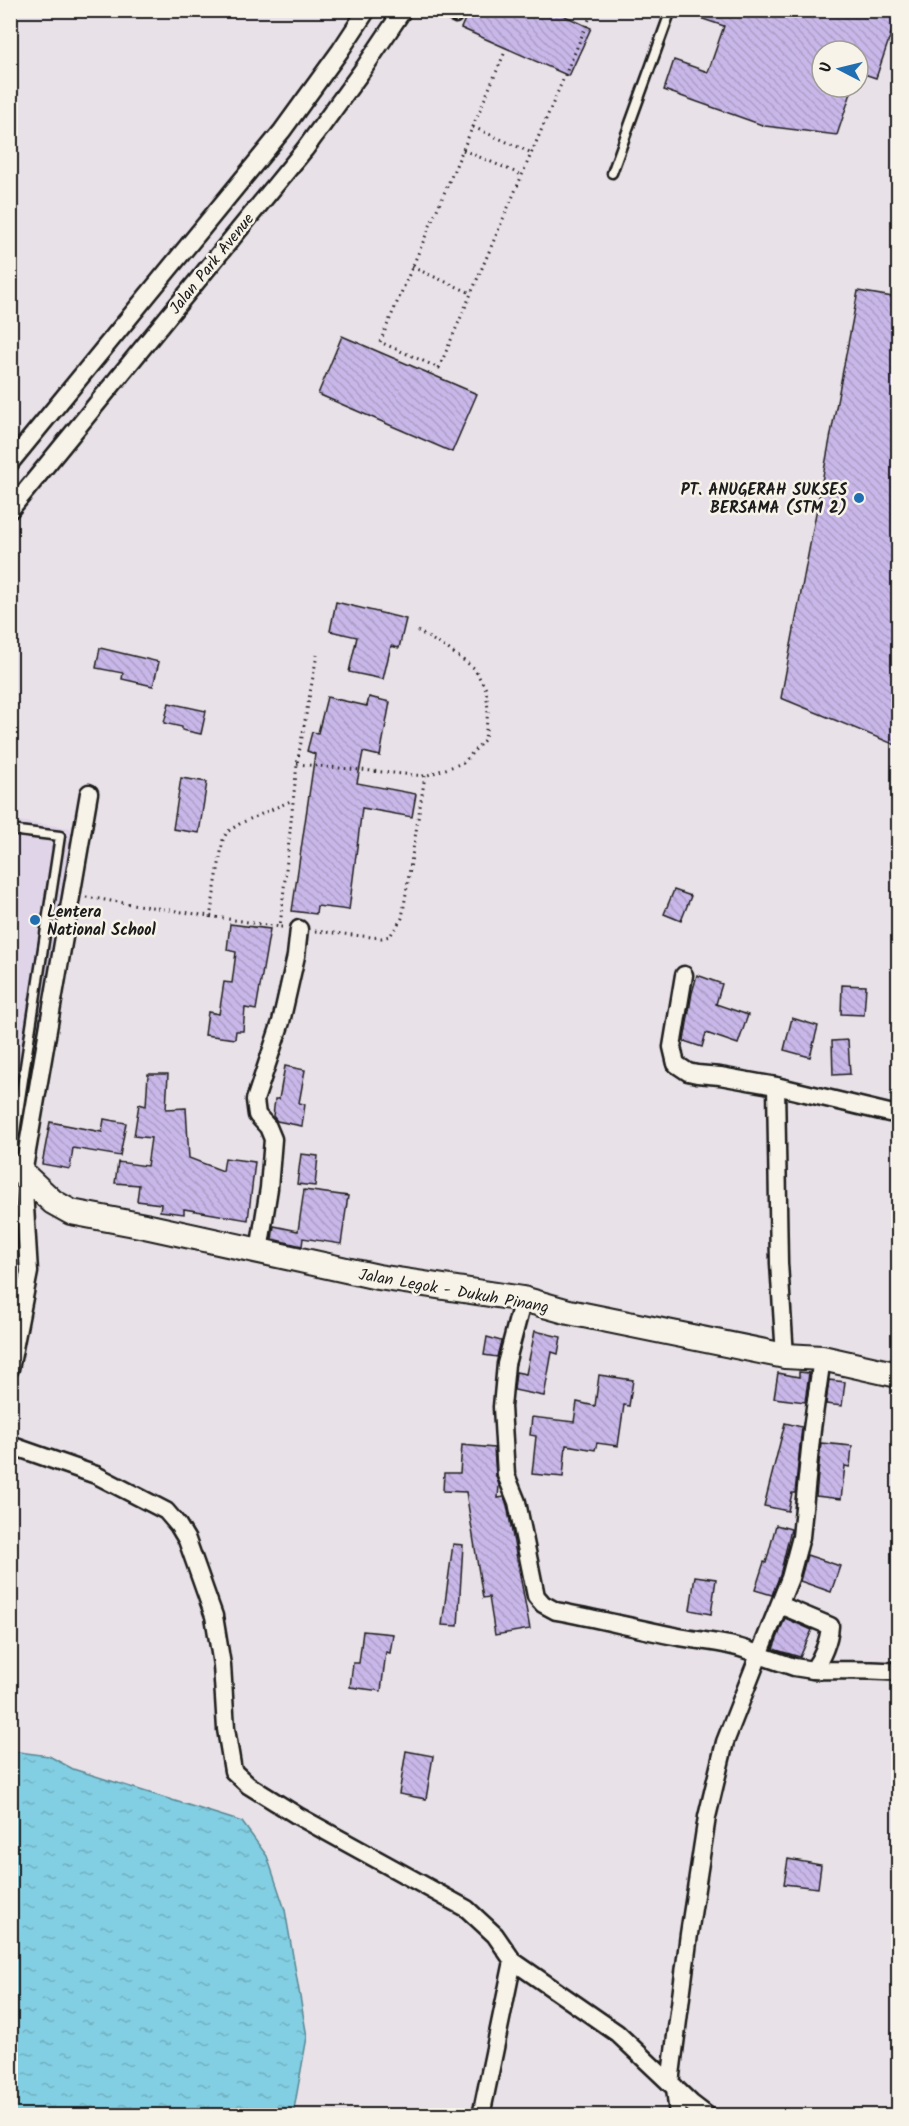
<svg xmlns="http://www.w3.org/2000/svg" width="909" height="2126" font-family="Kalam,sans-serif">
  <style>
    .built { fill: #dfd4e8 }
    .water { fill: url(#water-ripples); stroke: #598793; stroke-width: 1.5 }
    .building { fill: url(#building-back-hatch); stroke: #1c1c1c; stroke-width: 1.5 }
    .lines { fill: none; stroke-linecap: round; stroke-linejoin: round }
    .lane-casing { stroke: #1c1c1c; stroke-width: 13 }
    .street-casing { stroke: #1c1c1c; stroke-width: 21 }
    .secondary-casing { stroke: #1c1c1c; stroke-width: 28 }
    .path { stroke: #1c1c1c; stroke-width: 3; stroke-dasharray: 1.5 4.5; stroke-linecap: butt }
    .lane { stroke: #f7f3e8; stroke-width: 8 }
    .street { stroke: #f7f3e8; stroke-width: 16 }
    .secondary { stroke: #f7f3e8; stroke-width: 24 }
    .poi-dot { fill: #1f6fb2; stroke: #f7f3e8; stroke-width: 2 }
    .labels { text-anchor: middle; stroke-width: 5; stroke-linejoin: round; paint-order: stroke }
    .street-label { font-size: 16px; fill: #1c1c1c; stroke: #f7f3e8 }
    .poi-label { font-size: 16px; font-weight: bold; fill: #1c1c1c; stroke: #f7f3e8; text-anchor: end }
  </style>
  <defs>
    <pattern id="water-ripples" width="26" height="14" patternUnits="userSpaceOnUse" patternTransform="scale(1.5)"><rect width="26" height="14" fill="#82cee2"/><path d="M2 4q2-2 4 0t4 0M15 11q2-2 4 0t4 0" fill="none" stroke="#70b0c1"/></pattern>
    <pattern id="building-back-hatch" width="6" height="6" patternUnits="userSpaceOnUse" patternTransform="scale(1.5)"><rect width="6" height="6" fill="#c8b7e8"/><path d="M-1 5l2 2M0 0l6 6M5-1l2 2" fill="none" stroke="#ab9dc6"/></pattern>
  </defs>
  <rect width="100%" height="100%" fill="#e9e1e8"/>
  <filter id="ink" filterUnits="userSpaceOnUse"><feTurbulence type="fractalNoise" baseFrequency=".0167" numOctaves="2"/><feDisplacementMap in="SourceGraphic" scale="12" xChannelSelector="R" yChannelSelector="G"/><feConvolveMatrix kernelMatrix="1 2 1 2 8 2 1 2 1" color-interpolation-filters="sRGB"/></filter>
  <g filter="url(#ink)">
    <path class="built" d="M11,820L71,828L46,1013L24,1147L11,1143Z"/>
    <path class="water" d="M11,1751L49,1756L73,1769L242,1822L267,1856L285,1910L307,2037L293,2115H11Z"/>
    <g class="building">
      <path d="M469,10H552L591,28L569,76L461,28Z"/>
      <path d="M686,10H898V13L876,78L858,72V51H822V87H853L837,135L765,126L664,90L674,60L708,72L724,26L685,13Z"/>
      <path d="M858,291L898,298V746L781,698Z"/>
      <path d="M342,336L477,394L452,452L318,394Z"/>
      <path d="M336,602L406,619L399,648L391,646L383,679L349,672L357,637L330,631Z"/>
      <path d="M100,648L159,662L153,686L122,679L123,673L96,668Z"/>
      <path d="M327,697L367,706L369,697L390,702L380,756L363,752L357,783L416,794L412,817L362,808L349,910L317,906L316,914L292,911L315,754L307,751L312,732L318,733Z"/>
      <path d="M169,703L206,711L201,734L182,730V727L164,723Z"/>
      <path d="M181,778L207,782L199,833L173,829Z"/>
      <path d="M674,890L691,896L681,921L664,914Z"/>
      <path d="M230,924L270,929L256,1010L245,1008L243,1031H236L235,1039L205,1035L208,1012L219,1014L224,982L232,983L236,952L227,950Z"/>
      <path d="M697,975L722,984L716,1004L748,1015L738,1044L706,1033L702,1047L684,1041L692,993Z"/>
      <path d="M842,985L866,986L864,1015L841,1014Z"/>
      <path d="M792,1018L818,1026L810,1057L784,1050Z"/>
      <path d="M848,1040L850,1074L833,1075L832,1041Z"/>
      <path d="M285,1066L305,1070L299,1103L305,1104L302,1126L277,1121L273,1116L275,1099H279Z"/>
      <path d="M148,1074H168L166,1109L186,1108L189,1158L223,1171L225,1158L255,1162L248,1220L184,1209V1214L160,1211L161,1204L137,1201L139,1185L115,1183L118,1162L147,1166L151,1138L134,1136L139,1104L146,1106Z"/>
      <path d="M104,1119L126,1123L120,1156L73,1148L70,1169L42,1164L50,1122L102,1132Z"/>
      <path d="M301,1154L318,1156L315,1186L297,1184Z"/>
      <path d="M304,1190L348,1196L341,1244L303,1238L302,1246L272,1239L274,1226L298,1231Z"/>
      <path d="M535,1331L561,1337L558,1354L552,1352L544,1396L514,1390L516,1372L526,1374Z"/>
      <path d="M487,1337L501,1341L497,1357L484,1355Z"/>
      <path d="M799,1372L809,1373L805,1402L774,1398L778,1373L799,1377Z"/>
      <path d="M599,1375L633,1380L629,1406L624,1405L618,1446L597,1443L595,1450L566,1445L563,1477L532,1474L536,1436L530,1435L532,1417L574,1422L577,1402L595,1406Z"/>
      <path d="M829,1380L845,1382L842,1406L826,1404Z"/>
      <path d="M785,1423L802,1427L795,1493H792L788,1511L764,1506Z"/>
      <path d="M821,1443L852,1446L850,1467L845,1466L841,1499L816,1496Z"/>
      <path d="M462,1445L494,1448L496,1476L499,1485L498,1498L504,1497L507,1505L530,1629L495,1635L489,1597L483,1598L466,1492L443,1491L444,1473H460Z"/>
      <path d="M776,1525L791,1529L780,1575L772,1595L755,1590L764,1562L766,1563Z"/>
      <path d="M453,1544L463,1545L458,1626L442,1625Z"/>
      <path d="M807,1555L840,1566L831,1592L800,1581Z"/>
      <path d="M695,1576L716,1579L711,1614L690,1610Z"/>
      <path d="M785,1618L812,1630L800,1657L773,1649Z"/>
      <path d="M363,1631L393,1634L390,1653L386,1652L381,1691L350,1687L353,1663H359Z"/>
      <path d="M406,1751L433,1756L426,1799L399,1794Z"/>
      <path d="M788,1859L821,1865L818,1888L784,1884Z"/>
    </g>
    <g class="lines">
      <defs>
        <g id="lane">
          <path d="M439,10L456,18L459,10"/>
          <path d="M612,173L671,10"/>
          <path d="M10,830L60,836L15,1132L10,1131"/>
        </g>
        <g id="street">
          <path d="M10,463L282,131L340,51L367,10"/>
          <path d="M10,510L305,149L364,68L403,10"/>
          <path d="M684,975L672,1047L676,1064L688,1072L697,1074L720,1076L776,1086"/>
          <path d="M259,1251L269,1188L273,1139L268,1127L257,1115L255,1100L281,1022L296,956L299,929"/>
          <path d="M523,1299L506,1364L502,1407L506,1475L517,1502L536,1596L543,1604L556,1611C595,1618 634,1628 674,1636C703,1642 732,1642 759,1655L790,1578L801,1537L812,1429L822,1358"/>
          <path d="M785,1356L779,1263L776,1086L889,1113H898"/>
          <path d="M10,1369L29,1272L23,1174L89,793"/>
          <path d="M10,1445L96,1475L166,1511L178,1525L187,1540L214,1616L222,1665L226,1729L233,1771L248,1785L298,1816L467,1909L495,1935L513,1961L617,2033L691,2103L708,2116"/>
          <path d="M813,1670C842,1671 870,1669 898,1672"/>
          <path d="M670,2083L689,1934L707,1817L725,1742L759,1655L794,1667L813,1670C822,1658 829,1641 830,1626L780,1605"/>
          <path d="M675,2087L678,2116"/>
          <path d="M481,2116L513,1961"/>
        </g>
        <path id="secondary" d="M10,1166L23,1174L53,1202L71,1212L145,1226L378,1277L523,1299L569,1312L785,1356L822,1358L898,1375"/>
      </defs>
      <use href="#lane" class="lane-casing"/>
      <use href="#street" class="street-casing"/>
      <use href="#secondary" class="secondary-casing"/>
      <g class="path">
        <path d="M504,54L380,342L439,368L593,10"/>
        <path d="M473,127L532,153"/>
        <path d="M463,150L522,175"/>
        <path d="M412,267L471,293"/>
        <path d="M297,764L425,776L463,763L485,739L488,710L486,689L474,668L448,649L418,631"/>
        <path d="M86,897L280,927"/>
        <path d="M210,918L223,840L227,832L241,823L293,800"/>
        <path d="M282,927H280L297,764L317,655"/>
        <path d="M315,931L381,938L390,936L402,918L425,776"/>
      </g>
      <use href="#lane" class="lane"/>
      <use href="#street" class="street"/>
      <use href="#secondary" class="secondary"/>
    </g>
  </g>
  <g class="poi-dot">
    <circle cx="859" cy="498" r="6"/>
    <circle cx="35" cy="920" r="6"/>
  </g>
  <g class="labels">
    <g class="street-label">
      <text transform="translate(211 263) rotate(-51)" y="6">Jalan Park Avenue</text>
      <text transform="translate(454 1290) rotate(10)" y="6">Jalan Legok - Dukuh Pinang</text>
    </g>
    <g class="poi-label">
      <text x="847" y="495">PT. ANUGERAH SUKSES<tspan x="847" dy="18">BERSAMA (STM 2)</tspan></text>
      <text x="47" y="917" text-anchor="start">Lentera<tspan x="47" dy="18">National School</tspan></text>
    </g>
  </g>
  <rect width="909" height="2126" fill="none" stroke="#f7f3e8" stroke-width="36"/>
  <rect x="18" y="18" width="873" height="2090" fill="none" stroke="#1c1c1c" stroke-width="2" filter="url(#ink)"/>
  <g transform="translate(840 69) rotate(277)"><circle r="28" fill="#f7f3e8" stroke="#9f9d96" stroke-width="1.5"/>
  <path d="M0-4.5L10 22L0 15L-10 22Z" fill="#1f6fb2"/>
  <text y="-9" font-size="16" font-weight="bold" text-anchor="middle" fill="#1c1c1c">U</text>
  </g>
</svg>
